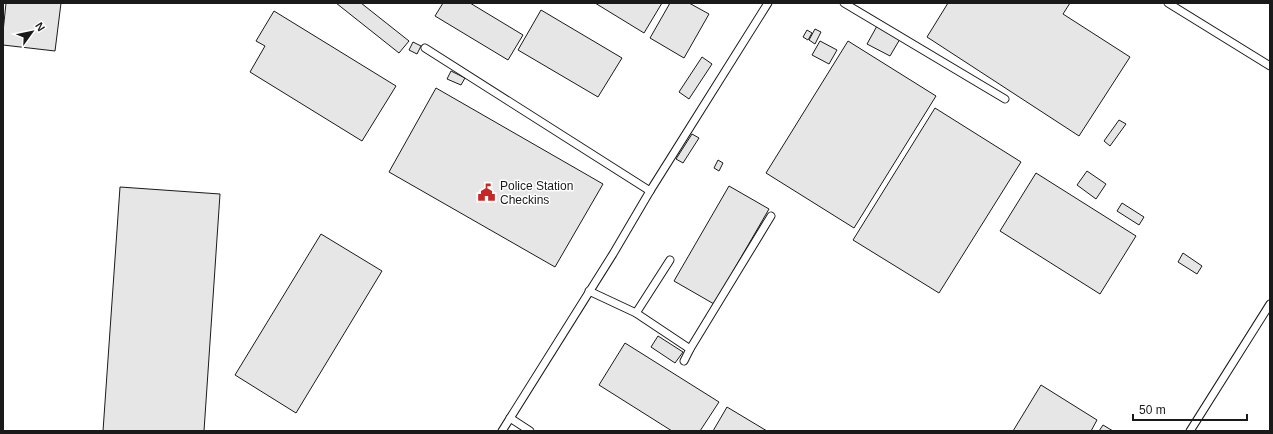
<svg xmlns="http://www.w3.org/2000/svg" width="1273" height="434" font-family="Arial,sans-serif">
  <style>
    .building { fill: #e6e6e6; stroke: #1a1a1a }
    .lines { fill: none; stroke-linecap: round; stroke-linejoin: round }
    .lane-casing { stroke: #1a1a1a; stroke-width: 9 }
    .lane { stroke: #fff; stroke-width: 7 }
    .labels { text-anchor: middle; stroke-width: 3; stroke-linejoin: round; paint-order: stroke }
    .poi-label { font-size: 12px; fill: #1a1a1a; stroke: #fff; text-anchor: start }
  </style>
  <rect width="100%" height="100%" fill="#fff"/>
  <g class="building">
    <path d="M6,3H61L55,51L3,45V32Z"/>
    <path d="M336,3H361L409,41L399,53Z"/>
    <path d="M443,3H470L523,35L508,60L435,16Z"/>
    <path d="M595,3H662L644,33Z"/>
    <path d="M670,3H689L709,14L684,58L650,38Z"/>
    <path d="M948,3H1070L1063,14L1130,57L1079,136L927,37Z"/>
    <path d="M541,10L622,58L598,97L518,50Z"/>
    <path d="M274,11L396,86L362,141L250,72L265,46L256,41Z"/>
    <path d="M877,26L900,39L890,56L867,44Z"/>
    <path d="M815,29L821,32L815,44L809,40Z"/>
    <path d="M807,30L812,33L808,40L803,37Z"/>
    <path d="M820,41L837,50L829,64L812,55Z"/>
    <path d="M848,41L936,96L854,228L766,173Z"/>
    <path d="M413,42L421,46L417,54L409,50Z"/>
    <path d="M702,57L712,64L689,99L679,92Z"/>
    <path d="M451,71L465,78L461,85L447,79Z"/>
    <path d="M436,88L603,184L555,267L389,172Z"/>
    <path d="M935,108L1021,162L939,293L853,240Z"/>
    <path d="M1119,120L1126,124L1110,146L1104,141Z"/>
    <path d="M692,134L699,138L683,163L676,159Z"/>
    <path d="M718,160L723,163L719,171L714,168Z"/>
    <path d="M1087,171L1106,184L1096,199L1077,185Z"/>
    <path d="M1036,173L1136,236L1100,294L1000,231Z"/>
    <path d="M729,186L769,209L714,304L674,281Z"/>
    <path d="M120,187L220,194L204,431H103Z"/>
    <path d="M1122,203L1144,217L1139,225L1117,211Z"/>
    <path d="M321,234L382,271L296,413L235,375Z"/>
    <path d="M1183,253L1202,266L1197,274L1178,262Z"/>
    <path d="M658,336L683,352L675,363L651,347Z"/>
    <path d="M625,343L719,402L700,431H672L599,385Z"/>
    <path d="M1041,385L1097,420L1091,431H1013Z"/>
    <path d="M727,407L767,431H713Z"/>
    <path d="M1103,425L1113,431H1099Z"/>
  </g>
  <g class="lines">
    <defs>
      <g id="lane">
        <path d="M844,3L1005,99"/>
        <path d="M1168,3L1270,66"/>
        <path d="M425,48L650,191"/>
        <path d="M589,291L636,313L690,349"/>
        <path d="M636,313L670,260"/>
        <path d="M684,361L690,349L771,216"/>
        <path d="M510,418L530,431"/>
        <path d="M502,431L613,254L650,191L768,3"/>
        <path d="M1190,431L1270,304"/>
      </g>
    </defs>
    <use href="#lane" class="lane-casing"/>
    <use href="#lane" class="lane"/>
  </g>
  <defs>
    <symbol id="civic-bare" viewBox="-9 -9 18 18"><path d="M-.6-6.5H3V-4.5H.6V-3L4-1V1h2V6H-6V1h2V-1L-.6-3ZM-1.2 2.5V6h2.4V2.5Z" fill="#c62828" stroke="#fff" stroke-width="2.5" paint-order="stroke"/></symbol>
  </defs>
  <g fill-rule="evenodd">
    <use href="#civic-bare" x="474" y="180" width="25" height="25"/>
  </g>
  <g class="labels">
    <g class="poi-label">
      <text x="500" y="190">Police Station<tspan x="500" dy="14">Checkins</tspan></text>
    </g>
  </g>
  <rect width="1273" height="434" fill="none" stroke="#1a1a1a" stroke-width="8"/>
  <g transform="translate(32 32) rotate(57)" stroke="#ffffff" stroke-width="3" paint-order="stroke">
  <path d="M0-3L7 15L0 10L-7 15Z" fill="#1a1a1a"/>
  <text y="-6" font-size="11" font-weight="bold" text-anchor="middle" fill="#1a1a1a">N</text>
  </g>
  <path d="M1133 414v6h114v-6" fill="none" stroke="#1a1a1a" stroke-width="2"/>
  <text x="1139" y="414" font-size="12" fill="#1a1a1a" stroke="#ffffff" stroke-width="3" paint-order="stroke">50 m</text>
</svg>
